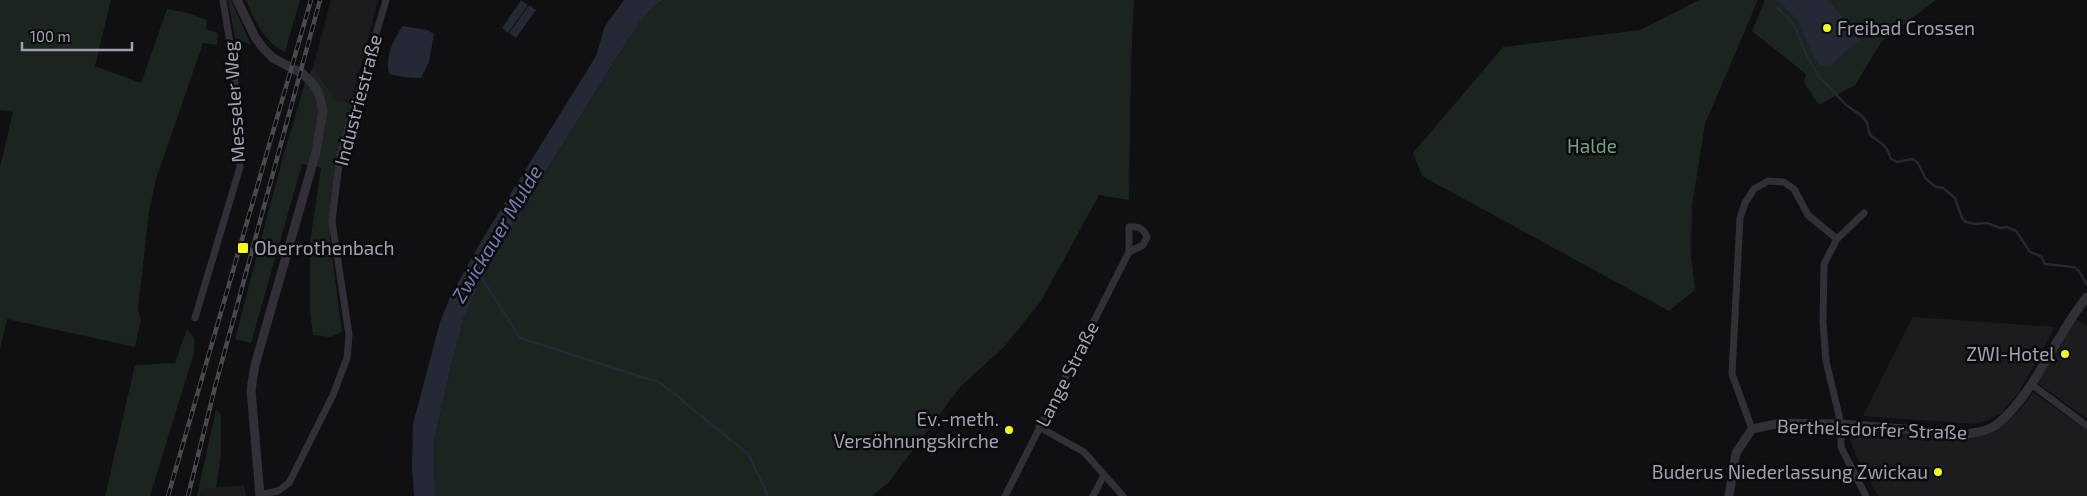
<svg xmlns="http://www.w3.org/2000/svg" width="2087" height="496" font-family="'Exo 2',sans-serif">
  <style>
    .built { fill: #1c1b1e }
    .green { fill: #1c2420 }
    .water { fill: #252835 }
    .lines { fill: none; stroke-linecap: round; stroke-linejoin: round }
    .stream { stroke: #252835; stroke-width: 2.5 }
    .minor { stroke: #323036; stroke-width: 7 }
    .tertiary { stroke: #323036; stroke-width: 9 }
    .rail-casing { stroke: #4a4951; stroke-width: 4.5 }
    .rail { stroke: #0b0b0c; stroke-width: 2.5; stroke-dasharray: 8; stroke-linecap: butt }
    .poi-dot { fill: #effc1c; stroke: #0b0b0c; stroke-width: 2 }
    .labels { text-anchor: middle; stroke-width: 5; stroke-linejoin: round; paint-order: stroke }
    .poi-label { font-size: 19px; fill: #a1a0b3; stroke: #0b0b0c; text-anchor: end }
    .street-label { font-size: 19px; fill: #a1a0b3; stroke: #0b0b0c }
    .park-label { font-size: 19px; fill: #759f88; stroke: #0b0b0c }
    .water-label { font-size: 20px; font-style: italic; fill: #737cb1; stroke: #0b0b0c }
  </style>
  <rect width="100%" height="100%" fill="#100f11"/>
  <g class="built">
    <path d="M331,0H378L351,103L336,100L313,67Z"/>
    <path d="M1913,317L2055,327L2018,394L2000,414L1985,421L1973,424L1863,416Z"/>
    <path d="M2073,317L2087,326V419L2036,382Z"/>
    <path d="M2033,392L2087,431V496H1878L1856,456L1849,438L1852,434L1860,431L1963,438L2003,424L2018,412Z"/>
    <path d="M244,485L246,496H200L201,489Z"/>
  </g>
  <g class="green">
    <path d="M0,0H111L95,66L141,83L167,9L188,13L207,20L206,29L218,33L217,45L203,43L156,179L149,211L138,309L141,320L135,347L7,319L0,349V167L13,112L0,110Z"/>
    <path d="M228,0H231L251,45L235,38Z"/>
    <path d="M246,0H300L285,52C265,43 254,20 246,0Z"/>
    <path d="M664,0H1134L1131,63L1129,200L1099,195L1041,301L1004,347L961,386L889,482L872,496H435L434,442L449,374L464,317L486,268L617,57L640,22L655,5Z"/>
    <path d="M1699,0H1758L1705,124L1692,206L1691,255L1695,290L1669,311L1422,176L1413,153L1503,47L1640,30Z"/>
    <path d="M1765,0H1936L1882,41L1855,85L1819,105L1804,83L1806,74L1752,31Z"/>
    <path d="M313,67L336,100L351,103L331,204L330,240L342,332L331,337L313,335L310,311V242L321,168L302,164L251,343L235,339L281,164L305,83Z"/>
    <path d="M187,329L194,338V353L150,496H105L135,365L175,363Z"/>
    <path d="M216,410L221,415V454L216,488L201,489L200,496H197Z"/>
  </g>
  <g class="water">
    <path d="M521,0L528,5L508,33L502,28Z"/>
    <path d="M624,0H664L655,5L640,22L617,57L486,268L464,317L449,374L434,442L435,496H414L412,469L413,424L440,322L451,295L483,238L596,56L605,26Z"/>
    <path d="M1778,0H1828L1861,38L1830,66L1820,65L1812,54L1798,20Z"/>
    <path d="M529,5L536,10L516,38L509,33Z"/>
    <path d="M403,26L427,30L434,34L429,62L421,78L402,77L389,74C385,58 393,39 403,26Z"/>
  </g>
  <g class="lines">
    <g class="stream">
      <path d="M1778,8L1795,27L1806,54L1818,75L1846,105L1862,116L1867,123L1870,135C1881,143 1887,145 1891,159L1897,162L1913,159L1918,163L1926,179L1936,187L1943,188L1955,198L1962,218L1966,222L1975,224L1987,223L2000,228L2007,227L2016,231L2030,252L2041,256L2045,264L2074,267L2079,271L2087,285"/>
      <path d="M480,275L520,338L661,383L749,455L768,496"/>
    </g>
    <g class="minor">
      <path d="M1864,213L1837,239L1824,264L1823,322L1826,361L1841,424V447L1866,496"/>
      <path d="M195,318L240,167L234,68L223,0"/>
      <path d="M2031,384L2087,426"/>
      <path d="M1039,427L1084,452L1123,496"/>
      <path d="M1752,429L1732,374L1740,218L1745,203L1754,189L1768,181L1784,182L1794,189L1808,215L1837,239"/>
      <path d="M259,495L278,491L289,483L333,395L347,358L349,335L332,221L340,155L386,0"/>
      <path d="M1005,496L1129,252V227C1138,226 1144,228 1147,237L1143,245L1129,252"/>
      <path d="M1093,496L1104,475"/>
    </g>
    <g class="tertiary">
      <path d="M237,0L255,37L263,48L273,58L303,74L314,85L319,94L323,110L316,152L255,365L251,390L260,496"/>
      <path d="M1729,496L1736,453L1752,429L1781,423L1841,424L1967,434C1977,432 1988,431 1996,425C2033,397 2056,334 2087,297"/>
    </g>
    <defs>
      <g id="rail">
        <path d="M168,496L311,0"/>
        <path d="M188,496L215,387L320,0"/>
      </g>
    </defs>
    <use href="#rail" class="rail-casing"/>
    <use href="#rail" class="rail"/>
  </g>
  <g class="poi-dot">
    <circle cx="1827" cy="28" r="5"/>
    <rect x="237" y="242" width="12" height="12" rx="2.5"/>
    <circle cx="2065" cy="354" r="5"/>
    <circle cx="1009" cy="430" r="5"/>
    <circle cx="1938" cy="472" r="5"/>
  </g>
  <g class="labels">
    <g class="poi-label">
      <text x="1837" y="35" text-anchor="start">Freibad Crossen</text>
      <text x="254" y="255" text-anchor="start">Oberrothenbach</text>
      <text x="2055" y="361">ZWI-Hotel</text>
      <text x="999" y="426">Ev.-meth.<tspan x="999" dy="22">Versöhnungskirche</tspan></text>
      <text x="1928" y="479">Buderus Niederlassung Zwickau</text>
    </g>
    <g class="street-label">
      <text transform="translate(358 100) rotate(-75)" y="7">Industriestraße</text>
      <text transform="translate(234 102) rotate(-94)" y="7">Messeler Weg</text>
      <text transform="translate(1067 374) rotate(-63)" y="7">Lange Straße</text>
      <text transform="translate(1872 429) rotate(2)" y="7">Berthelsdorfer Straße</text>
    </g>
    <g class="park-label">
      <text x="1592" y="153">Halde</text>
    </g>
    <g class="water-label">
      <text transform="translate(497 234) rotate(-59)" y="7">Zwickauer Mulde</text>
    </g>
  </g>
  <path d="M22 42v8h110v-8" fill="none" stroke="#a1a0b3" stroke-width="2.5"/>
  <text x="30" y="42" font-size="15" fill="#a1a0b3" stroke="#0b0b0c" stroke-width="4" paint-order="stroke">100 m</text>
</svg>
